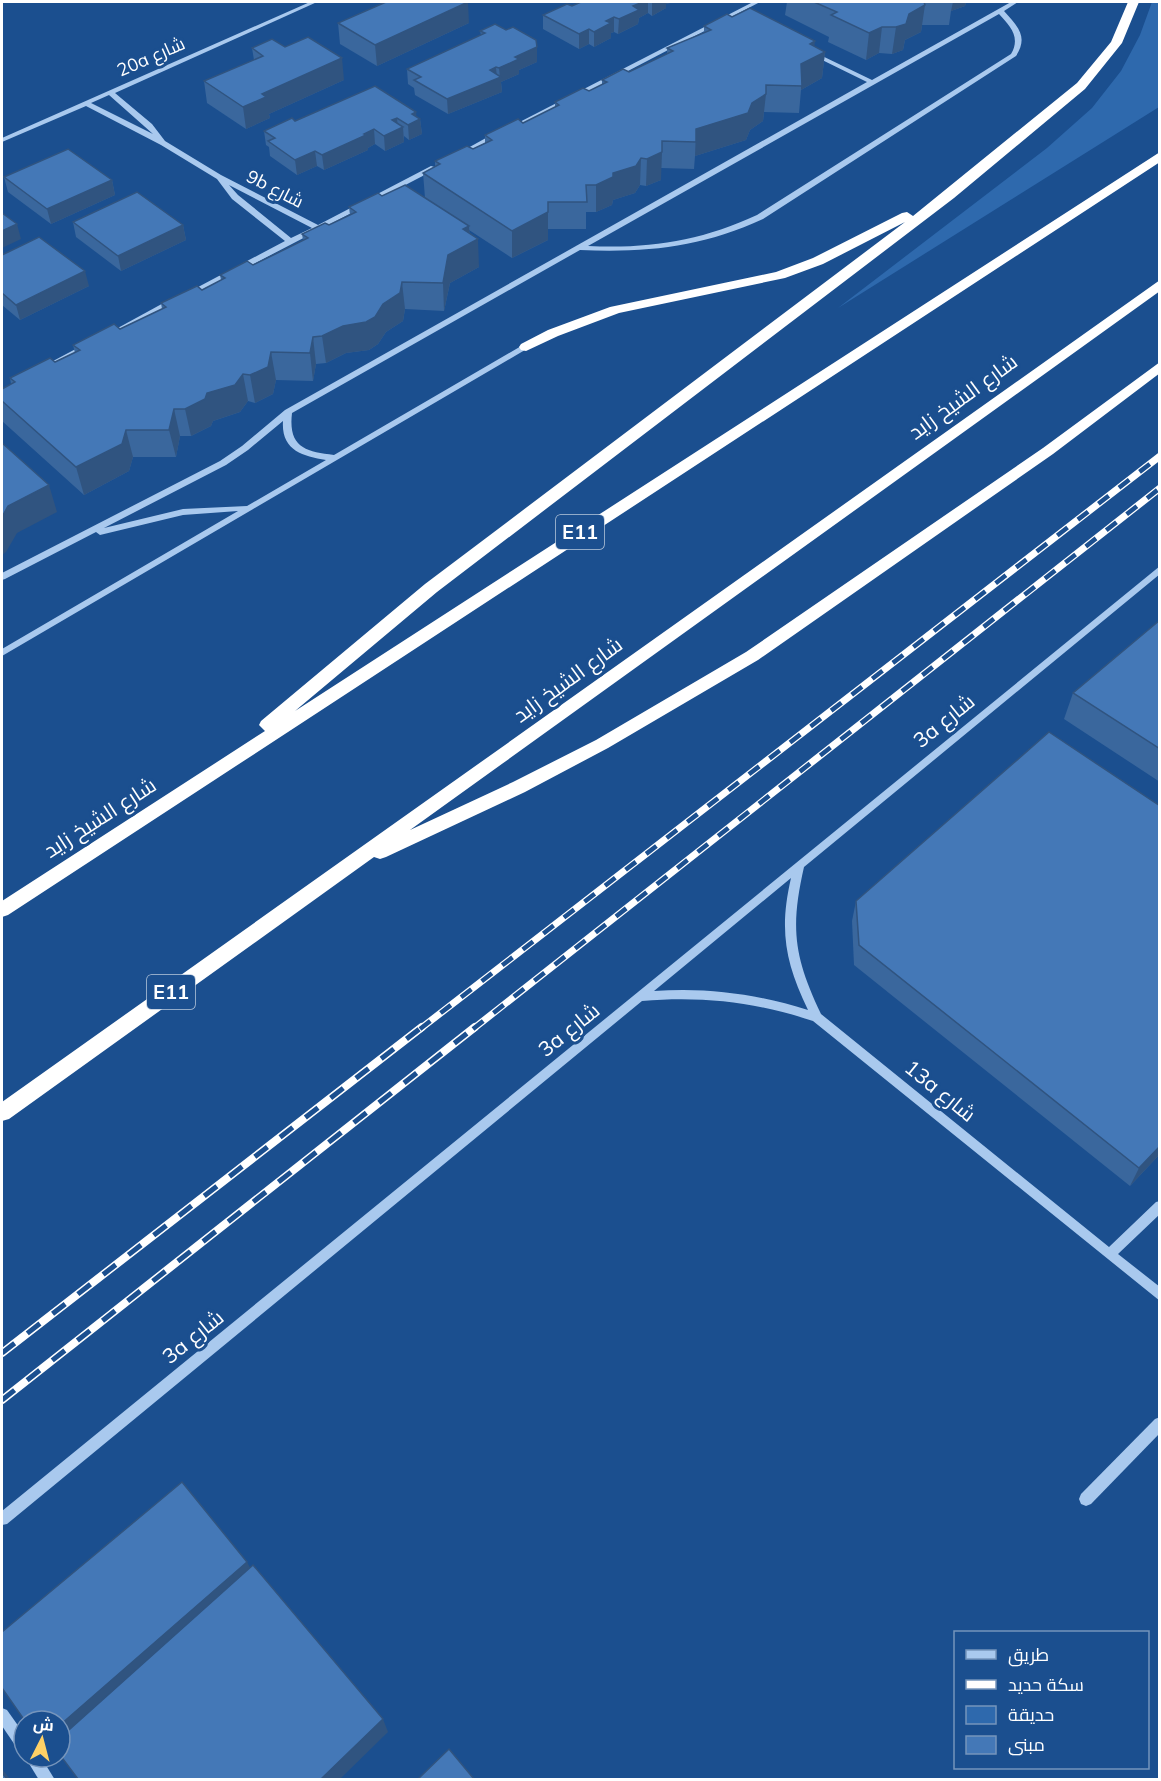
<svg xmlns="http://www.w3.org/2000/svg" width="1161" height="1781" font-family="Mulish,Cairo,sans-serif">
  <style>
    .green { fill: #2e69ad }
    .lines { fill: none; stroke-linecap: round; stroke-linejoin: round }
    .minor { fill: #a9c9ee; fill-rule: evenodd }
    .highway { fill: #fff; fill-rule: evenodd }
    .rail-far1-casing { stroke: #fff; stroke-width: 7 }
    .rail-casing { stroke: #fff; stroke-width: 8 }
    .rail-far1 { stroke: #1b4f8f; stroke-width: 4.5; stroke-dasharray: 13; stroke-linecap: butt }
    .rail { stroke: #1b4f8f; stroke-width: 5; stroke-dasharray: 16; stroke-linecap: butt }
    .wall { fill: #3a679d }
    .shaded-wall { fill: #305480 }
    .building { fill: #4478b7; stroke: #305480; stroke-width: 1.5 }
    .labels { text-anchor: middle; stroke-width: 6; stroke-linejoin: round; paint-order: stroke }
    .far-street-label { font-size: 18px; fill: #fff; stroke: #1b4f8f }
    .shield { fill: #1b4f8f; stroke: #bbcadd; stroke-width: 1.5 }
    .shield-label { font-size: 20px; font-weight: bold; fill: #fff }
    .street-label { font-size: 21px; fill: #fff; stroke: #1b4f8f }
  </style>
  <rect width="100%" height="100%" fill="#1b4f8f"/>
  <path class="green" d="M1152,2H1159V107L838,308L1047,148L1092,108L1121,71L1140,35Z"/>
  <g class="lines">
    <g class="minor">
      <path d="M310,2H317L115,93L152,124L165,141L221,175L318,225L431,166L438,168L192,296H186L185,294L285,241L232,199L217,179L161,145L86,106L2,142V138ZM109,95L153,134L91,103ZM229,185L312,228L291,238L238,195Z"/>
      <path d="M753,2H760L515,130L508,128Z"/>
      <path d="M1011,2H1018L1004,11C1017,26 1029,36 1016,56L763,219C702,247 647,253 580,250L292,413C288,447 305,452 334,455L523,345H529L530,347L2,656V649L238,511L183,515L100,535L96,532L5,579L2,580V573L220,461L242,446L285,410L867,82L812,55V53H816L872,80ZM999,14C1010,26 1021,37 1011,54L757,215C701,241 649,249 588,246ZM283,421C281,450 302,456 326,460L247,506L183,509L104,528L226,465L248,450Z"/>
      <path d="M495,133L502,135L464,156L457,154Z"/>
      <path d="M169,300H172L176,302L112,337H109L105,335Z"/>
      <path d="M87,343L91,346L90,348L45,371H39L38,369Z"/>
      <path d="M1160,566V574L804,867C790,928 794,957 821,1014L1109,1247L1156,1202L1160,1201V1214L1118,1254L1160,1287V1301L813,1021C755,1002 703,996 642,1001L7,1524L2,1525V1511ZM791,878C779,930 785,962 808,1010C757,994 707,987 654,991Z"/>
      <path d="M1160,1417V1433L1091,1504L1086,1506L1081,1504L1079,1499L1081,1494L1155,1419Z"/>
      <path d="M2,1708L7,1710L24,1734V1753L19,1751L2,1726Z"/>
      <path d="M25,1757H41L55,1780H39Z"/>
    </g>
    <g class="highway">
      <path d="M1128,2H1139L1122,43L1085,89L954,198L437,592L295,711L1160,152V162L8,915L2,917V901L265,731L259,725L261,721L425,584L905,222L823,264L785,278L619,313L558,336L526,351L521,350L519,347L521,344L548,330L610,307L776,272L813,258L902,213L907,212L913,216L1077,83L1111,42Z"/>
      <path d="M1160,280V291L410,830L513,782L596,740L746,652L1043,448L1160,362V373L1053,454L758,660L608,748L525,792L386,857L380,859L374,857L9,1119L2,1121V1102Z"/>
    </g>
    <defs>
      <g id="rail-far1">
        <path d="M420,1029L1160,456"/>
        <path d="M473,1029L1160,488"/>
      </g>
      <g id="rail">
        <path d="M2,1353L422,1027"/>
        <path d="M2,1400L475,1027"/>
      </g>
    </defs>
    <use href="#rail-far1" class="rail-far1-casing"/>
    <use href="#rail" class="rail-casing"/>
    <use href="#rail-far1" class="rail-far1"/>
    <use href="#rail" class="rail"/>
  </g>
  <g class="wall">
    <path d="M578,2H674L666,4V8L652,16L648,13L639,18L638,24L618,34L614,32L611,33V38L594,47L589,44L579,49L543,29V15L572,6L578,3Z"/>
    <path d="M787,2H969H966L965,6L951,11L949,25H922L921,32L905,40L903,50L892,54L879,53L866,60L828,42L829,37L785,15Z"/>
    <path d="M732,17L814,46L825,52L822,78L801,90L799,113L764,112L763,121L750,130L746,140L695,156L694,169L661,168V180L646,186L640,185L635,193L613,200L612,205L596,212H586V229H548V240L512,258L469,230L470,234L479,267L450,283L444,311L405,309L403,321L386,332L378,344L369,350L346,353L326,363L316,364L313,381L276,380L273,394L255,403L248,401L240,412L213,421L211,426L191,436H180L176,457H133L129,471L84,495L2,421V389L11,384L10,378L55,362L75,353L73,345L120,329L162,309L161,303L202,290L221,280L220,275L253,265L303,240L302,234L329,225L350,215L349,207L382,196L425,198L423,173L435,167V161L473,149L485,143V135L523,123L555,107V102L589,91L602,85V80L629,72L667,54V48L704,33V26Z"/>
    <path d="M338,23H469L377,66L340,44Z"/>
    <path d="M480,31L537,47V62L519,70V74L501,82L502,92L448,114L415,95L414,88L408,84L407,69L481,35Z"/>
    <path d="M252,48L344,80L269,114L270,118L246,129L207,103L204,81L254,60Z"/>
    <path d="M416,112V116L420,119L422,134L409,140L404,136V142L385,151L375,144L368,148V150L324,170L317,166L297,175L270,156L269,147L266,145L264,131L295,121Z"/>
    <path d="M4,177L112,180L115,195L51,224L8,192Z"/>
    <path d="M73,222L183,225L186,240L121,271L76,237Z"/>
    <path d="M2,255L89,286L20,320L2,305Z"/>
    <path d="M1160,620V782L1064,719L1073,693Z"/>
    <path d="M1160,806V1154L1130,1186L854,965L852,921L856,901Z"/>
  </g>
  <g class="shaded-wall">
    <path d="M468,2L469,23L377,66L375,45Z"/>
    <path d="M643,2H648V13L639,18L638,24L618,34L619,19L633,6Z"/>
    <path d="M652,2H674L666,4V8L652,16Z"/>
    <path d="M953,2H969H966L965,6L951,11Z"/>
    <path d="M925,5L921,32L905,40L903,50L892,54L896,27L909,14Z"/>
    <path d="M614,17V32L611,33V38L594,47V32L606,21Z"/>
    <path d="M882,27L879,53L866,60L869,33Z"/>
    <path d="M589,29V44L579,49V34Z"/>
    <path d="M815,41L813,58L825,52L822,78L801,90V64L810,44Z"/>
    <path d="M537,47V62L519,70V74L501,82L502,92L448,114L447,99L490,70L496,67L497,79L500,78L499,68L515,57Z"/>
    <path d="M342,58L344,80L269,114L270,118L246,129L243,107L262,94Z"/>
    <path d="M766,94L763,121L750,130L746,140L695,156L696,129L752,103Z"/>
    <path d="M416,112L417,121L420,119L422,134L409,140L408,125L412,114Z"/>
    <path d="M397,118L398,129L403,127L404,142L385,151L384,136L392,120Z"/>
    <path d="M374,129L375,144L368,148V150L324,170L322,155Z"/>
    <path d="M315,151L317,166L297,175L295,160Z"/>
    <path d="M662,152L661,180L646,186L647,159Z"/>
    <path d="M641,158L640,185L635,193L613,200L612,205L596,212V185L613,173Z"/>
    <path d="M112,180L115,195L51,224L47,209Z"/>
    <path d="M548,212V240L512,258V231Z"/>
    <path d="M17,224L21,239L2,248V231Z"/>
    <path d="M183,225L186,240L121,271L118,256Z"/>
    <path d="M469,226L470,243L478,239L479,267L450,283L444,311L443,283L448,255L463,229Z"/>
    <path d="M85,271L89,286L20,320L16,305Z"/>
    <path d="M402,282L405,309L403,321L386,332L378,344L369,350L346,353L326,363L322,336L383,304Z"/>
    <path d="M313,337L316,364L313,381L310,353Z"/>
    <path d="M271,352L276,380L273,394L255,403L250,375Z"/>
    <path d="M243,374L248,401L240,412L213,421L211,426L191,436L185,409L207,393Z"/>
    <path d="M174,409L180,436L176,457L169,430Z"/>
    <path d="M126,430L133,457L129,471L84,495L76,467Z"/>
    <path d="M49,485L57,512L17,533L6,552L2,555V517L8,506Z"/>
    <path d="M1160,1146V1154L1130,1186L1139,1168Z"/>
    <path d="M247,1562L254,1575L60,1745V1725Z"/>
    <path d="M383,1719L388,1732L340,1779H321Z"/>
    <path d="M2,1769L10,1779H7L2,1773Z"/>
  </g>
  <g class="building">
    <path d="M386,2H468L375,45L338,23Z"/>
    <path d="M581,2H643L633,6L639,10L619,19L614,17L606,21L611,23L594,32L589,29L579,34L543,15L567,4L572,6Z"/>
    <path d="M814,2H924L925,5L909,14L906,24L896,27H882L869,33L831,15L837,12Z"/>
    <path d="M750,8L815,41L810,44L825,52L801,64L802,86L766,85V94L752,103L748,113L696,129V142L662,141V152L647,159L641,158L636,166L613,173V177L596,185H586L587,202H548V212L512,231L423,173L440,164L435,161L467,146L473,149L492,140L485,135L518,119L523,123L559,105L555,102L583,88L589,91L607,82L602,80L623,69L629,72L673,51L667,48L711,30L704,26L727,14L732,17Z"/>
    <path d="M495,24L506,30L513,27L536,40L537,47L515,57L519,59L499,68L496,67L490,70L501,77L447,99L414,80L421,77L407,69L485,33L480,31Z"/>
    <path d="M308,37L342,58L262,94L266,97L243,107L204,81L263,56L252,48L272,39L285,47Z"/>
    <path d="M375,86L416,112L412,114L420,119L408,125L397,118L392,120L403,127L384,136L374,129L364,134L366,135L322,155L315,151L295,160L268,141L275,138L264,131L292,118L295,121Z"/>
    <path d="M68,149L112,180L47,209L4,177Z"/>
    <path d="M405,185L469,226L463,229L478,239L448,255L443,283L402,282L400,293L383,304L375,317L366,322L343,326L322,336L313,337L310,353L271,352L268,367L250,375L243,374L235,385L207,393L205,399L185,409H174L169,430H126L122,444L76,467L2,401V389L15,382L10,378L50,358L55,362L80,350L73,345L114,324L120,329L166,307L161,303L197,286L202,290L225,278L220,275L247,261L253,265L308,238L302,234L325,223L329,225L356,212L349,207L378,193L382,196Z"/>
    <path d="M137,192L183,225L118,256L73,222Z"/>
    <path d="M2,213L17,224L2,231Z"/>
    <path d="M39,237L85,271L16,305L2,293V255Z"/>
    <path d="M2,443L49,485L8,506L2,517Z"/>
    <path d="M1160,620V749L1073,693Z"/>
    <path d="M1049,732L1160,806V1146L1139,1168L859,945L856,901Z"/>
    <path d="M182,1482L247,1562L60,1725V1721H25L2,1688V1632Z"/>
    <path d="M253,1565L383,1719L321,1779H78L60,1755V1738Z"/>
    <path d="M449,1749L474,1779H418Z"/>
    <path d="M2,1773L7,1779H2Z"/>
  </g>
  <g class="labels">
    <g class="far-street-label">
      <text transform="translate(151 57) rotate(-24)" y="6">20a شارع</text>
      <text transform="translate(275 189) rotate(27)" y="6">9b شارع</text>
    </g>
    <g class="shield">
      <rect x="556" y="515" width="48" height="34" rx="4.5"/>
      <rect x="147" y="975" width="48" height="34" rx="4.5"/>
    </g>
    <g class="shield-label">
      <text x="580" y="539">E11</text>
      <text x="171" y="999">E11</text>
    </g>
    <g class="street-label">
      <text transform="translate(963 397) rotate(-36)" y="7">شارع الشيخ زايد</text>
      <text transform="translate(568 680) rotate(-36)" y="7">شارع الشيخ زايد</text>
      <text transform="translate(944 721) rotate(-39)" y="7">3a شارع</text>
      <text transform="translate(100 818) rotate(-33)" y="7">شارع الشيخ زايد</text>
      <text transform="translate(569 1030) rotate(-39)" y="7">3a شارع</text>
      <text transform="translate(940 1091) rotate(39)" y="7">13a شارع</text>
      <text transform="translate(193 1337) rotate(-39)" y="7">3a شارع</text>
    </g>
  </g>
  <rect width="1161" height="1781" fill="none" stroke="#ffffff" stroke-width="6"/>
  <rect x="954" y="1631" width="195" height="138" fill="#1b4f8f" stroke="#7695bc" stroke-width="1.5"/>
  <rect x="966" y="1650" width="30" height="9" fill="#a9c9ee" stroke="#7695bc" stroke-width="1.5"/>
  <text x="1008" y="1661" font-size="18" fill="#ffffff">طريق</text>
  <rect x="966" y="1680" width="30" height="9" fill="#ffffff" stroke="#7695bc" stroke-width="1.5"/>
  <text x="1008" y="1691" font-size="18" fill="#ffffff">سكة حديد</text>
  <rect x="966" y="1706" width="30" height="18" fill="#2e69ad" stroke="#7695bc" stroke-width="1.5"/>
  <text x="1008" y="1721" font-size="18" fill="#ffffff">حديقة</text>
  <rect x="966" y="1736" width="30" height="18" fill="#4478b7" stroke="#7695bc" stroke-width="1.5"/>
  <text x="1008" y="1751" font-size="18" fill="#ffffff">مبنى</text>
  <g transform="translate(42 1739) rotate(6)"><circle r="28" fill="#1b4f8f" stroke="#7695bc" stroke-width="1.5"/>
  <path d="M0-4.5L10 22L0 15L-10 22Z" fill="#ffd166"/>
  <text y="-9" font-size="16" font-weight="bold" text-anchor="middle" fill="#ffffff">ش</text>
  </g>
</svg>
